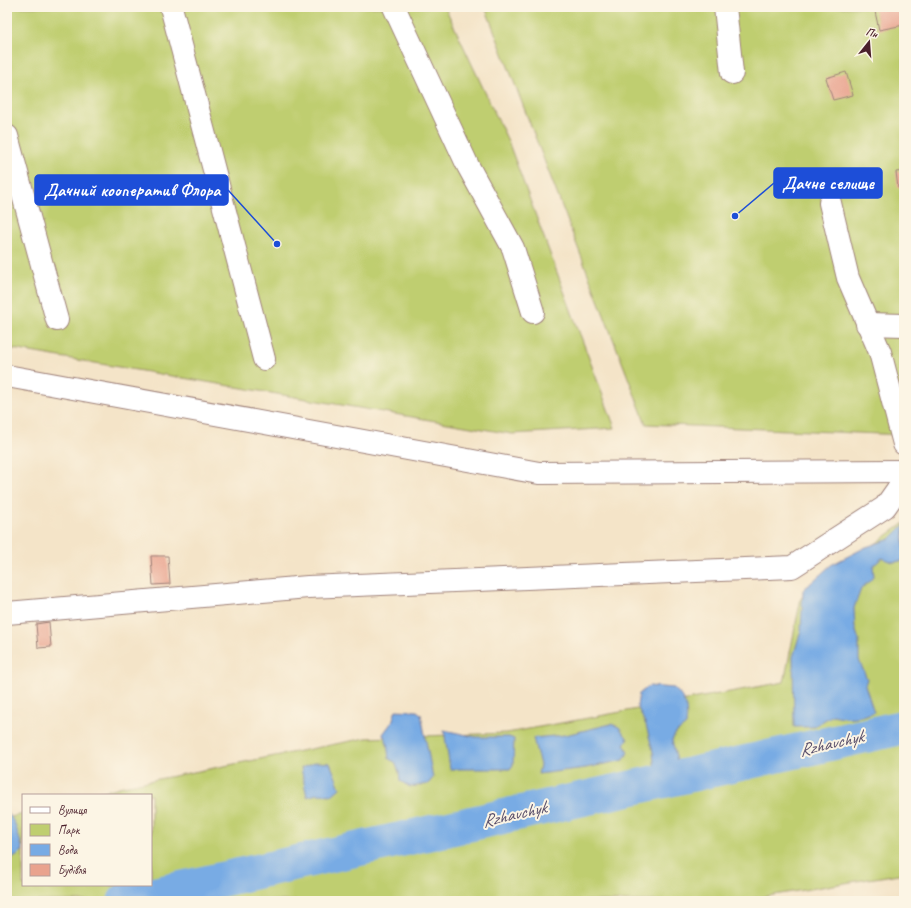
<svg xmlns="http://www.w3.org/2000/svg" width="911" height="908" font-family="Caveat,sans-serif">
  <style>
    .green { fill: #bfce70; stroke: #84764e }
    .water { fill: #78abe4; stroke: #616588 }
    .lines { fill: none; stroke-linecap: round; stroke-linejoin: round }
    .river { stroke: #78abe4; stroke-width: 35 }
    .building { fill: #e9a38e }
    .minor-casing { stroke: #9f827a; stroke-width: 24 }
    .minor { stroke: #fff; stroke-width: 22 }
    .labels { text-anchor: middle; stroke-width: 4; stroke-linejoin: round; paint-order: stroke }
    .water-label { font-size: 18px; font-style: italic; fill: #5a506c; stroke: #fcf5e5 }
    .leader { fill: none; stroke: #1d4ed8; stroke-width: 1.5 }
    .callout-dot { fill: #1d4ed8; stroke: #fcf5e5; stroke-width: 1.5 }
    .callout { fill: #1d4ed8; stroke: #1d4ed8; stroke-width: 1.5 }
    .callout-label { font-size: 18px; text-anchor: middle; font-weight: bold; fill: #fff }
  </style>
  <rect width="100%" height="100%" fill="#fcf5e5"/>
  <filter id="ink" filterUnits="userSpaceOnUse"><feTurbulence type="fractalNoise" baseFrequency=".025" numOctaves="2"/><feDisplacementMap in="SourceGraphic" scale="8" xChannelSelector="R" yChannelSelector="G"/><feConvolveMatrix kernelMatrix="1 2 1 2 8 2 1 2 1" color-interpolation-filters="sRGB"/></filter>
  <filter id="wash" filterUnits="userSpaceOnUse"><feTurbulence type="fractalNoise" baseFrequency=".012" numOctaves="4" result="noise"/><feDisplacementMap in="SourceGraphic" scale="16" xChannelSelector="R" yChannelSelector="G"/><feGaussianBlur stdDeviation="0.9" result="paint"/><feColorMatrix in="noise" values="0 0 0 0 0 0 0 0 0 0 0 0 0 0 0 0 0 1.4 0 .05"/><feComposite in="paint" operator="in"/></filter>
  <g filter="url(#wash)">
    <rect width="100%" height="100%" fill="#f4e4c8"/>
    <g class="green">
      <path d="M7,7H445L508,141L615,428L512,434L7,348Z"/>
      <path d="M485,7H904V435L646,424Z"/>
      <path d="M904,523V873L739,901H7V818L23,814V885H151V795H91L123,786L366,738L507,733L784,682L801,598Z"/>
    </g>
    <g class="water">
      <path d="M904,525V561L893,562L882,558L873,566L874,577L861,589L854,608L855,628L859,640V660L867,679L865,685L874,712C859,718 848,719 833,715L813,727H794L793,657L801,630L803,590L831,565L866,547L890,539Z"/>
      <path d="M649,686L674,688C686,700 688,708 686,725L676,733L672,740L678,765V777L673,781L659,779L655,773L653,752L646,725L637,706L639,694Z"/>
      <path d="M396,710L417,711L421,714L433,778L428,784L410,787L400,781L399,772L395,762L389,759L387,743L383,734L392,722Z"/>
      <path d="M611,724L619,727L628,739L624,744L628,752L624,760L586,768L538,774L540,765L533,738L565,735Z"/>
      <path d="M444,730L476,737H509L514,739L513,765L510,769H450Z"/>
      <path d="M316,762L330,763L340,788L332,795L317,794L307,797L301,768Z"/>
      <path d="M7,811L15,824L23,850L17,856L7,860Z"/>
    </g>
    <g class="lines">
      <path class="river" d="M125,901L904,727"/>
    </g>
    <g id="blocks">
      <g class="building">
        <path d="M874,7H904V25L879,30Z"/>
        <path d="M846,72L853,95L833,100L826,78Z"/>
        <path d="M904,171V188H898L896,172Z"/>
        <path d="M151,556H168L170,584L153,585Z"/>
        <path d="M49,622L51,647L38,648L36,624Z"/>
        <path d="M7,642L11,657L7,658Z"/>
      </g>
    </g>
  </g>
  <g filter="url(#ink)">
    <use href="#blocks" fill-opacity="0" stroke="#9f827a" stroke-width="1"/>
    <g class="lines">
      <defs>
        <g id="minor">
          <path d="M171,7L264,359"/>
          <path d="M394,7L468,166L513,248L533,312"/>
          <path d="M725,7L732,73"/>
          <path d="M7,136L57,320"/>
          <path d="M830,203L848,278L880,352L904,444"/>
          <path d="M867,324L904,325"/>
          <path d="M7,376L539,473L904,471"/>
          <path d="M7,613L308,587L792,567L885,507L904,480"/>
        </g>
      </defs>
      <use href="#minor" class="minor-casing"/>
      <use href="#minor" class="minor"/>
    </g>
  </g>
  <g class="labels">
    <g class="water-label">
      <text transform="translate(831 743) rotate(-13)" y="6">Rzhavchyk</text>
      <text transform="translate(514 814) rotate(-13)" y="6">Rzhavchyk</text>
    </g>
  </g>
  <path class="leader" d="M735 216L774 183M277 244L228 190"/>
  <g class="callout-dot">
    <circle cx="735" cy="216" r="4"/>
    <circle cx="277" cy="244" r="4"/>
  </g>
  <g class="callout">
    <rect x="774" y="168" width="108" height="30" rx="4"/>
    <rect x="35" y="175" width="193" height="30" rx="4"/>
  </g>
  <g class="callout-label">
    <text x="828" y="189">Дачне селище</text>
    <text x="132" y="196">Дачний кооператив Флора</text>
  </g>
  <rect width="911" height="908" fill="none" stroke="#fcf5e5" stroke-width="24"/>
  <rect x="22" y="794" width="130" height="92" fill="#fcf5e5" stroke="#b59f9b"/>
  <rect x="30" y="807" width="20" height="6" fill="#ffffff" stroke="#b59f9b"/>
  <text x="58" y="814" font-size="12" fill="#4a1f2b">Вулиця</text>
  <rect x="30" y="824" width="20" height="12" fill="#bfce70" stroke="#b59f9b"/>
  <text x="58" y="834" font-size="12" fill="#4a1f2b">Парк</text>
  <rect x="30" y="844" width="20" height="12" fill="#78abe4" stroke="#b59f9b"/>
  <text x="58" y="854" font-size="12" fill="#4a1f2b">Вода</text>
  <rect x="30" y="864" width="20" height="12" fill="#e9a38e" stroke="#b59f9b"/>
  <text x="58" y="874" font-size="12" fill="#4a1f2b">Будівля</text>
  <g transform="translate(869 42) rotate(17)" stroke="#fcf5e5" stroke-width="3" paint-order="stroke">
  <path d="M0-3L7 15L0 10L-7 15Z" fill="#4a1f2b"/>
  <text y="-6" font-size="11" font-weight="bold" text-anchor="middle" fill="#4a1f2b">Пн</text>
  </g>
</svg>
